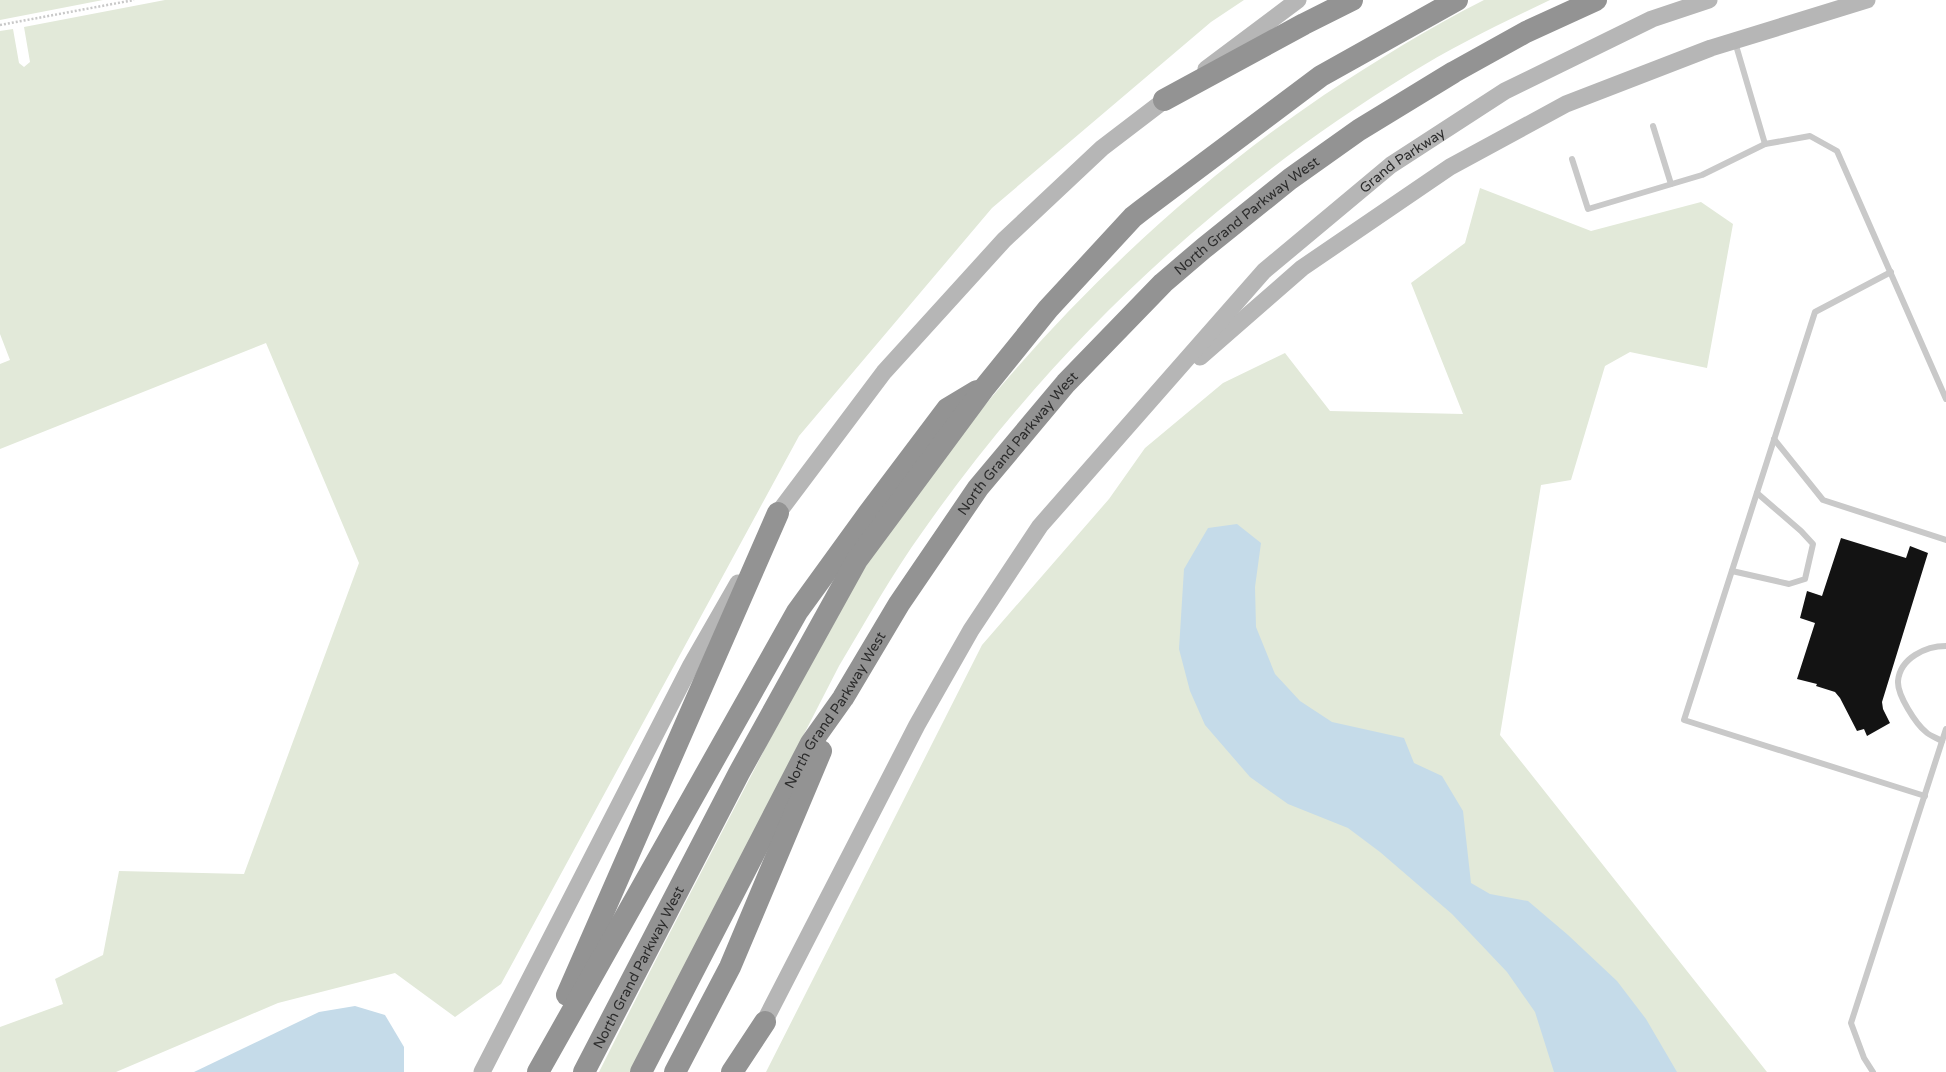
<svg xmlns="http://www.w3.org/2000/svg" width="1946" height="1072" font-family="'Varela Round',sans-serif">
  <style>
    .green { fill: #e2e9d9 }
    .water { fill: #c5dbe9 }
    .building { fill: #131313 }
    .lines { fill: none; stroke-linecap: round; stroke-linejoin: round }
    .path { stroke: #c9c9c9; stroke-width: 2.5; stroke-dasharray: 2 2; stroke-linecap: butt }
    .service { stroke: #c9c9c9; stroke-width: 6 }
    .secondary { stroke: #b6b6b6; stroke-width: 17 }
    .motorway { stroke: #939393; stroke-width: 22 }
    .labels { text-anchor: middle; stroke-width: 4; stroke-linejoin: round; paint-order: stroke }
    .street-label { font-size: 14px; fill: #2c2c2c; stroke: #fff }
  </style>
  <rect width="100%" height="100%" fill="#fff"/>
  <g class="green">
    <path d="M0,0H103L0,20Z"/>
    <path d="M165,0H1244L1211,22L992,208L799,436L501,984L455,1017L395,973L278,1003L116,1072H0V1027L63,1004L55,979L103,955L119,871L244,874L359,563L266,343L0,449V364L10,360L0,334V31L13,29L19,63L24,67L30,62L24,27Z"/>
    <path d="M1484,0H1550C1502,23 1454,46 1409,74C1217,192 1052,347 923,531C892,574 866,621 839,666L630,1072H599C649,972 701,873 752,774C790,700 827,624 873,555C994,375 1144,217 1324,95C1376,61 1428,28 1484,0Z"/>
    <path d="M1480,188L1591,231L1701,202L1733,224L1707,368L1630,352L1605,366L1571,480L1541,485L1500,735L1767,1072H766L982,645L1109,499L1145,448L1223,383L1285,353L1330,411L1463,414L1411,283L1465,243Z"/>
  </g>
  <g class="water">
    <path d="M1237,524L1261,543L1255,587L1256,627L1275,674L1300,701L1332,722L1404,738L1414,763L1442,776L1463,811L1471,883L1490,894L1528,901L1568,935L1617,981L1646,1019L1677,1072H1554L1535,1012L1507,972L1452,914L1380,852L1348,828L1288,804L1250,777L1205,725L1190,691L1179,649L1184,569L1208,528Z"/>
    <path d="M355,1006L385,1015L404,1047V1072H194L319,1012Z"/>
  </g>
  <path class="building" d="M1841,538L1906,558L1910,546L1928,553L1882,702L1883,709L1890,723L1867,736L1864,729L1857,731L1840,698L1835,692L1816,686L1817,684L1797,679L1815,623L1800,618L1807,591L1822,596Z"/>
  <g class="lines">
    <path class="path" d="M0,25L134,0"/>
    <g class="service">
      <path d="M1735,42L1765,144L1810,136L1837,151L1946,399"/>
      <path d="M1653,126L1671,184"/>
      <path d="M1572,159L1588,209L1702,175L1765,144"/>
      <path d="M1891,272L1815,312L1684,720L1925,796"/>
      <path d="M1774,439L1823,500L1946,540"/>
      <path d="M1732,571L1789,584L1805,579L1813,544L1801,531L1757,493"/>
      <path d="M1942,741C1937,738 1930,736 1926,732C1916,724 1897,695 1898,681C1900,658 1926,646 1946,646"/>
      <path d="M1873,1072L1864,1058L1851,1023L1946,729"/>
    </g>
    <g class="secondary">
      <path d="M1206,69L1298,0"/>
      <path d="M1200,357L1302,268L1450,167L1566,104L1711,48L1867,0"/>
      <path d="M772,524L778,513L884,372L1004,240L1102,148L1174,93"/>
      <path id="s1" d="M759,1032L917,725L971,630L1040,526L1264,271L1391,165L1505,91L1652,19L1709,0"/>
      <path d="M482,1072L691,665L738,583"/>
    </g>
    <g class="motorway">
      <path d="M1164,100L1304,24L1352,0"/>
      <path d="M567,995L778,513"/>
      <path d="M538,1072L797,612L868,514L947,409L977,391"/>
      <path id="s2" d="M584,1072L739,773L857,560L985,387L1048,309L1133,217L1142,210L1321,76L1457,0"/>
      <path id="s3" d="M641,1072L811,743L843,698L899,604L978,488L1066,383L1163,283L1204,248L1290,179L1359,130L1454,72L1526,32L1596,0"/>
      <path d="M675,1072L730,967L821,751"/>
      <path d="M732,1072L765,1022"/>
    </g>
  </g>
  <g class="labels">
    <g class="street-label">
      <text dy="5" stroke="none"><textPath href="#s1" startOffset="1096">Grand Parkway</textPath></text>
      <text dy="5" stroke="none"><textPath href="#s3" startOffset="1059">North Grand Parkway West</textPath></text>
      <text dy="5" stroke="none"><textPath href="#s3" startOffset="735">North Grand Parkway West</textPath></text>
      <text dy="5" stroke="none"><textPath href="#s3" startOffset="411">North Grand Parkway West</textPath></text>
      <text dy="5" stroke="none"><textPath href="#s2" startOffset="118">North Grand Parkway West</textPath></text>
    </g>
  </g>
</svg>
